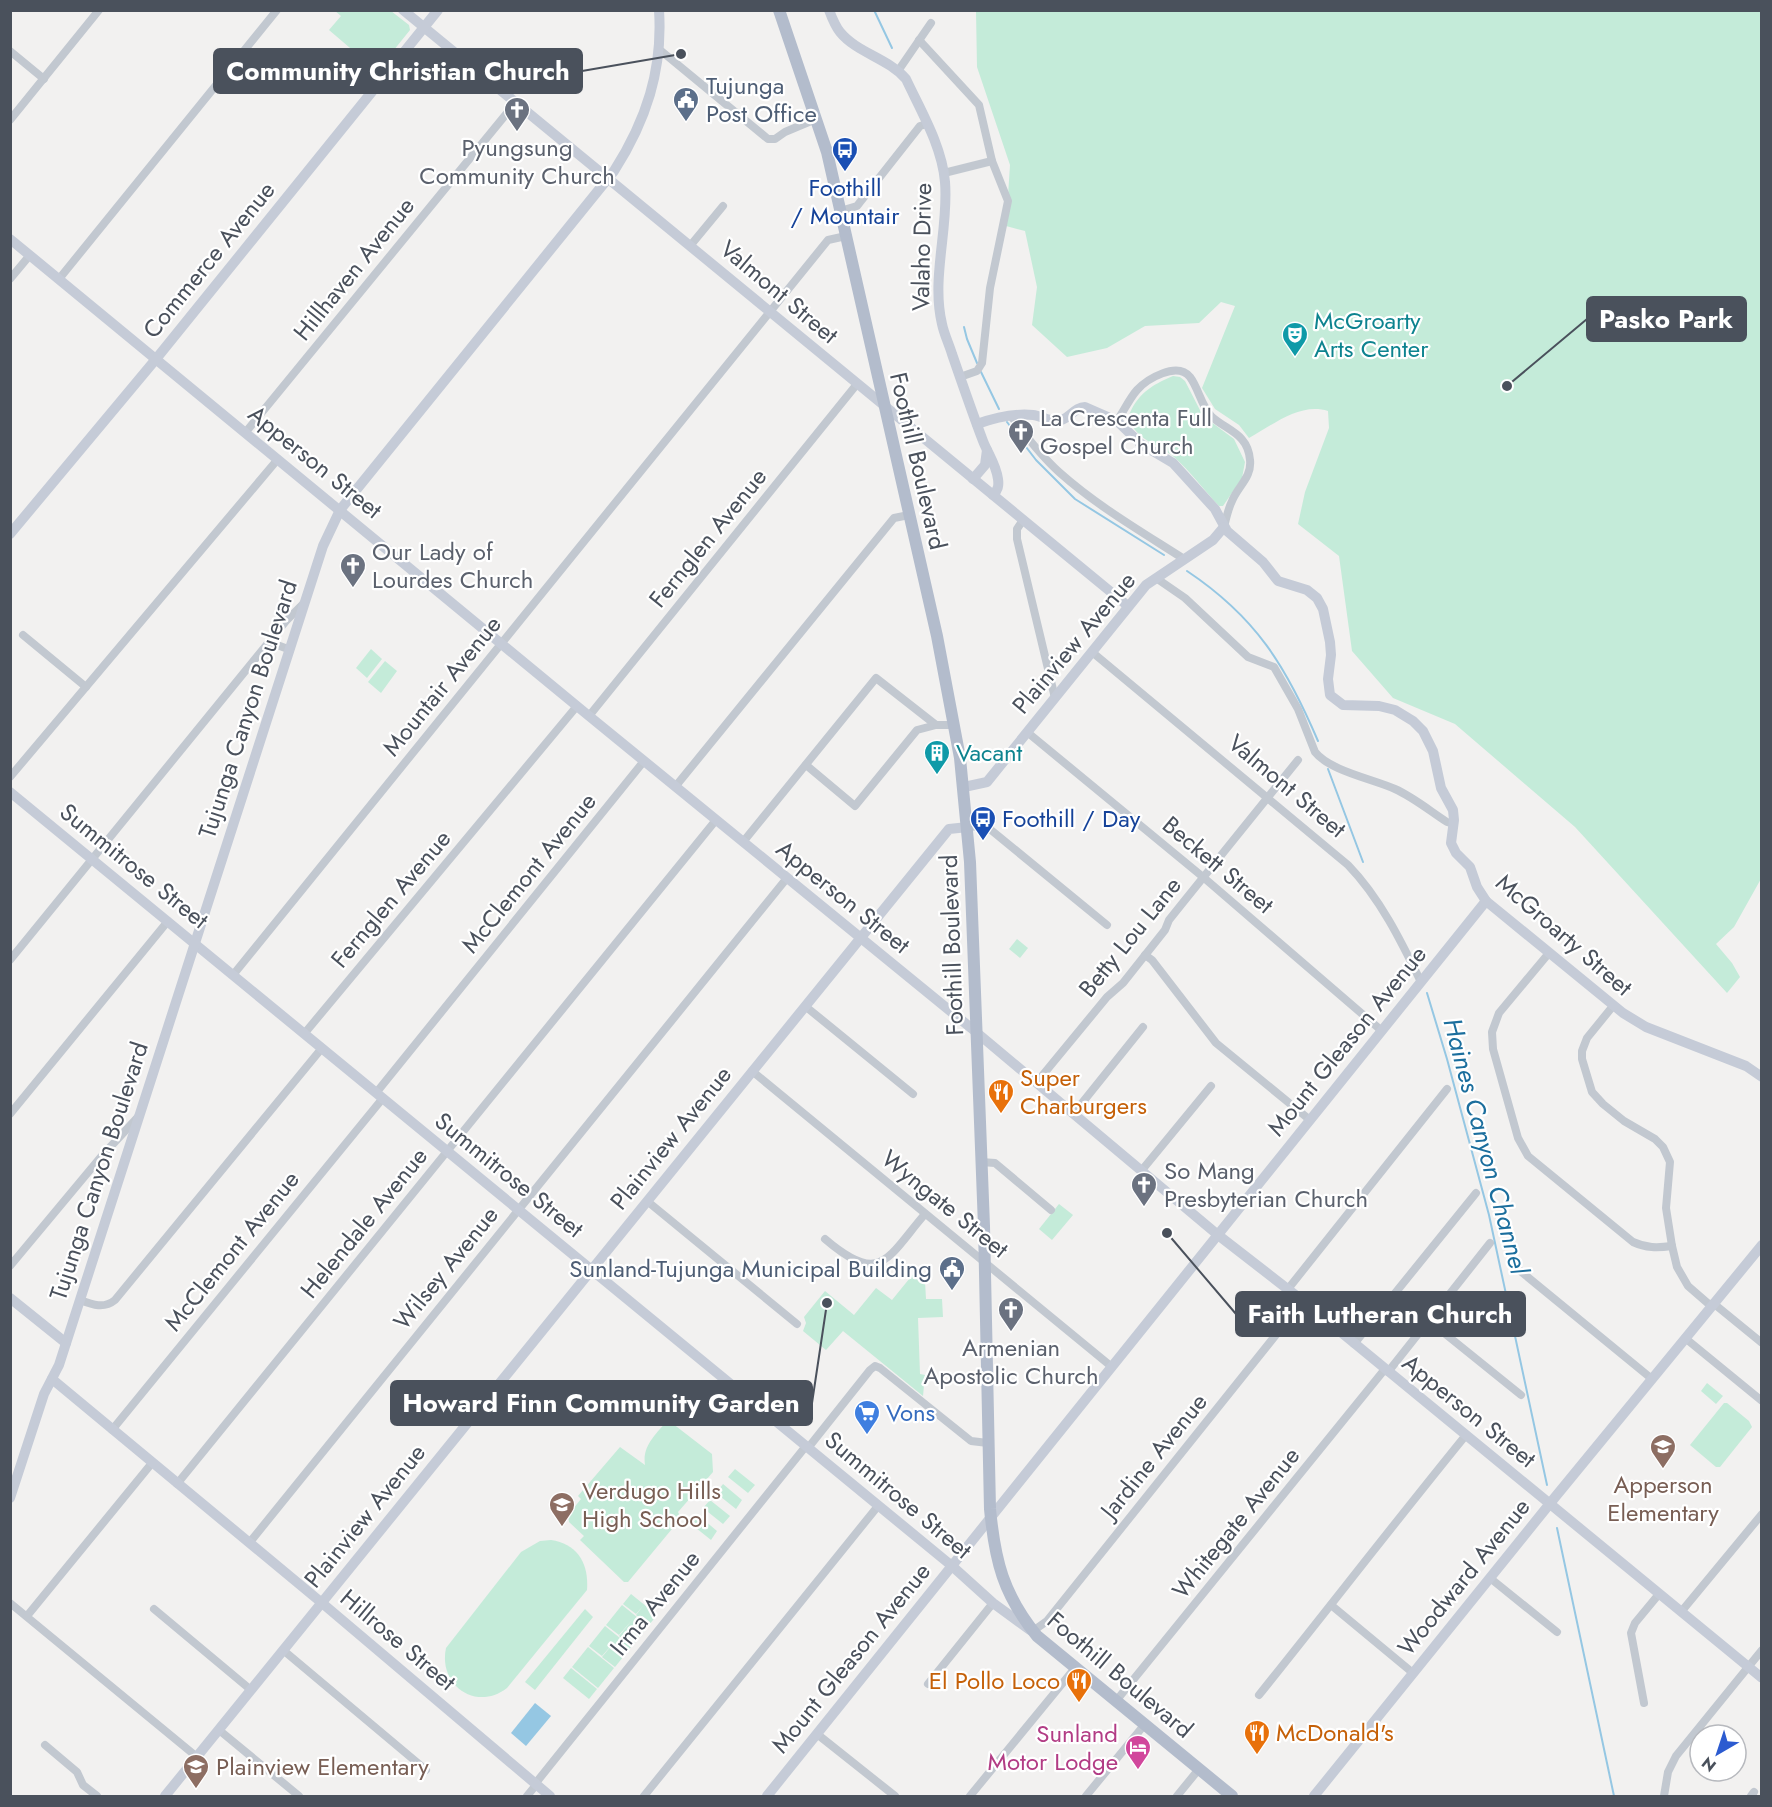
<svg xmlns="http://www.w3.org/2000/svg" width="1772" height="1807" font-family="Jost,sans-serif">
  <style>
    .green { fill: #c4ebd9 }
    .water { fill: #95c7e3 }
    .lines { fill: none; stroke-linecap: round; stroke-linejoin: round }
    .stream { stroke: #95c7e3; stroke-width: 2 }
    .street { stroke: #c2c8d0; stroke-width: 8 }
    .secondary { stroke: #c5cbd7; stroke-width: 10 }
    .primary { stroke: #b3bccc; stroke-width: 12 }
    .labels { text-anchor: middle; stroke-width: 4.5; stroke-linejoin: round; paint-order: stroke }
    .service-label { font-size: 24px; fill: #4e5e75; stroke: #fff; text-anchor: start }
    .worship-label { font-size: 24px; fill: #5b616d; stroke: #fff; text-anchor: start }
    .transit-label { font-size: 24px; fill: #164399; stroke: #fff }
    .street-label { font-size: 24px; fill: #4a515c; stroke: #fff }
    .culture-label { font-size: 24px; fill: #0d838f; stroke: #fff; text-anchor: start }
    .food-label { font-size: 24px; fill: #c56008; stroke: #fff; text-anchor: start }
    .shop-label { font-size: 24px; fill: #366cbe; stroke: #fff; text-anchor: start }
    .education-label { font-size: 24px; fill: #785e54; stroke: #fff; text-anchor: start }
    .hotel-label { font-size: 24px; fill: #b23c85; stroke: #fff; text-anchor: end }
    .water-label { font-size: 26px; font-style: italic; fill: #1b6e9d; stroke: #fff }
    .leader { fill: none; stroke: #4a515c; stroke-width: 2 }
    .callout-dot { fill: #4a515c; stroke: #fff; stroke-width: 2 }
    .callout { fill: #4a515c; stroke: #4a515c; stroke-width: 2 }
    .callout-label { font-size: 26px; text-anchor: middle; font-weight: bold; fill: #fff }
  </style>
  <rect width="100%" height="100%" fill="#f2f1f0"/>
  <g class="green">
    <path d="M334,10L391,11L409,25L410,30L377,71L329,30L341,16Z"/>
    <path d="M976,11H1761L1762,877L1734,927L1716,944L1732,963L1740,977L1727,993L1575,827L1455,724L1393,698L1352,651L1339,556L1298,524L1305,492L1329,428L1328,411C1300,402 1273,425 1249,438L1239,425L1215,409L1202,388L1235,306L1221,302L1199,323L1145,326L1107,348L1067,357L1032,325L1037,287L1025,231L1006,226L1010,165L977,67Z"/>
    <path d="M1173,376L1180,377L1185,381L1203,416L1234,439L1245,462L1242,478L1223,506H1219C1204,490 1190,471 1174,457C1156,442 1138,442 1128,418C1136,395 1151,385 1173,376Z"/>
    <path d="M371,649L382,659L367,678L356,668Z"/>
    <path d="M385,661L397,671L381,693L368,682Z"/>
    <path d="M1017,939L1028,948L1020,958L1009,949Z"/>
    <path d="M1059,1204L1073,1215L1052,1240L1039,1229Z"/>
    <path d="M914,1273L925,1281L926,1299H942L943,1317L918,1318L920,1374L925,1375L923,1396L843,1331L826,1350L803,1331L806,1323L804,1317L825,1291L854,1315L876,1288L892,1300Z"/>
    <path d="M1707,1383L1723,1396L1716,1404L1701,1391Z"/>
    <path d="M1724,1403H1727L1749,1421L1752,1427L1720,1467H1716L1690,1445Z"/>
    <path d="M668,1420L712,1454L713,1472L678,1512L681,1518L628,1582H624L580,1540L584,1536L569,1522L568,1515L581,1499L578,1496L620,1447L645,1465C642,1446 656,1434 668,1420Z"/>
    <path d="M735,1469L755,1485L748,1493L728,1477Z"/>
    <path d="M723,1484L742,1500L736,1509L716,1493Z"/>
    <path d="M710,1500L730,1516L723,1524L703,1508Z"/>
    <path d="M698,1515L717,1531L711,1540L691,1524Z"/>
    <path d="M551,1540C578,1544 589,1564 587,1590L507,1688C476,1712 438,1685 446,1648L521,1552L540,1541Z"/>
    <path d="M631,1594L657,1615L649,1625L636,1615L643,1606L636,1614L623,1604Z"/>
    <path d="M622,1605L648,1626L632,1646L619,1636L633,1619L619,1635L606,1625Z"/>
    <path d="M585,1609L593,1617L535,1690L525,1682Z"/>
    <path d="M605,1626L631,1647L615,1667L602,1657L616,1640L602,1656L589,1646Z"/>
    <path d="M588,1647L614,1668L598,1688L572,1667Z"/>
    <path d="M571,1668L597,1689L589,1699L563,1678Z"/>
  </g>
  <path class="water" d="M535,1703L551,1716L526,1746L511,1733Z"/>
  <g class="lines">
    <g class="stream">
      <path d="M874,10L892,48"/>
      <path d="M964,327L967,339L977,363"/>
      <path d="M981,372L999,409"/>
      <path d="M1007,422L1036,460L1075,499L1164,555"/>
      <path d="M1187,571C1256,617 1286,666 1318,741"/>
      <path d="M1328,769L1363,862"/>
      <path d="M1427,993L1447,1059L1489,1215L1547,1485"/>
      <path d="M1557,1528L1614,1796"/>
    </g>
    <g class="street">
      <path d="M919,40L979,105L992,161L1008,201L990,288L982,363L977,371L960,377"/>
      <path d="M660,50L768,139H775L785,132L816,119"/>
      <path d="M10,51L44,79"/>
      <path d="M898,71L931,23"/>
      <path d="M10,120L99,10"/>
      <path d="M944,173L992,161"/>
      <path d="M840,211L857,206L920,126L927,124"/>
      <path d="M690,246L723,206"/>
      <path d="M10,279L30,255"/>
      <path d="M59,279L277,10"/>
      <path d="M1011,416C1025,435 1041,456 1059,472C1097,506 1142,532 1184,559"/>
      <path d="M1117,421C1124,411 1129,399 1137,390C1147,379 1177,361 1190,377C1199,389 1201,406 1212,417C1228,431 1248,434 1250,460C1252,477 1238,486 1232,501C1228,509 1226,519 1224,527"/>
      <path d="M245,433L516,102"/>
      <path d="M1023,520L1017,529V539L1055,698"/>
      <path d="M1156,578L1185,598L1248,657L1274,667L1298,709L1315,752C1330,771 1373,779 1395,789C1413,797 1430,811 1447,822L1454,824"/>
      <path d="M23,635L86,687"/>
      <path d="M269,642L288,649"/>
      <path d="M1092,652L1348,865C1380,898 1401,941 1421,982"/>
      <path d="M589,716L857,384"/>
      <path d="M1027,732L1203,877L1382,1031"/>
      <path d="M806,765L855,806L917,730L936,725"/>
      <path d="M10,777L278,459"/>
      <path d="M675,787L894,518L909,515"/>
      <path d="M968,827L983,826L991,830L1107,925"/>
      <path d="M743,842L876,678L936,725H955"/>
      <path d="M1549,953L1499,1013L1492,1032L1493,1049L1518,1138L1528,1156L1633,1242C1646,1248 1657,1248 1672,1246"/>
      <path d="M1145,955L1152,960L1216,1043L1310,1120"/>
      <path d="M10,960L286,621L304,603"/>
      <path d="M233,975L828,240L846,236"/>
      <path d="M805,1006L913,1094"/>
      <path d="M1613,1006L1587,1038L1582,1051V1059L1592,1092L1603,1104L1624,1121L1655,1139L1663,1147L1670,1162L1666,1208L1672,1246L1677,1267L1688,1286L1711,1306"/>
      <path d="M304,1034L577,706"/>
      <path d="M752,1071L1112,1367"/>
      <path d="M1037,1082L1107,997L1123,983L1165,930L1169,920L1181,905L1298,760"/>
      <path d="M376,1093L644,761"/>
      <path d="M1074,1113L1143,1027"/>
      <path d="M10,1114L168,921"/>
      <path d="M981,1162L995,1163L1051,1210"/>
      <path d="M1142,1170L1211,1086"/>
      <path d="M647,1201L797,1324"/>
      <path d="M825,1239C881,1287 887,1258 925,1214"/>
      <path d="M1513,1265L1652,1379"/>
      <path d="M10,1266L100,1158L138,1117"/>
      <path d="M1288,1289L1447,1089"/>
      <path d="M80,1300C93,1305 104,1309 115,1300L322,1048"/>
      <path d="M1713,1303L1762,1343"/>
      <path d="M1428,1320L1521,1395"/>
      <path d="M1685,1338L1762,1401"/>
      <path d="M1354,1344L1476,1193"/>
      <path d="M1388,1372L1490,1243"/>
      <path d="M112,1430L383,1098"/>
      <path d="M808,1448L870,1370L875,1366L880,1368L971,1441L988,1443"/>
      <path d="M177,1484L716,820"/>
      <path d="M250,1542L787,878"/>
      <path d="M1490,1578L1557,1632"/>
      <path d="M10,1603L197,1757"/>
      <path d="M1331,1605L1413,1673"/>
      <path d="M154,1609L251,1690"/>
      <path d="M1681,1612L1762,1514"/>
      <path d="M27,1616L152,1463"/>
      <path d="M1033,1631L1047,1621L1303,1301"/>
      <path d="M283,1650L426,1770"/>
      <path d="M928,1684L993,1603"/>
      <path d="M1259,1695C1328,1609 1396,1521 1466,1435"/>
      <path d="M1116,1701L1385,1369"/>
      <path d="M1644,1703L1631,1633L1635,1623L1659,1594"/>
      <path d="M219,1730L299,1796"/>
      <path d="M817,1734L895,1796"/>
      <path d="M45,1745L77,1772L83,1785L97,1796"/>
      <path d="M535,1784L806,1446"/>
      <path d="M527,1796L536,1785"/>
      <path d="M644,1796L878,1506"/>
      <path d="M970,1796L1075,1668"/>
      <path d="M1086,1796L1145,1724"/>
      <path d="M1177,1796L1199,1769"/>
      <path d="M1664,1796L1668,1772L1676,1756L1762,1650"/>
      <path d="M1751,1796L1754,1792"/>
    </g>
    <g class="secondary">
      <path d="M403,10L1128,606"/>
      <path d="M829,10C832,18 835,26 840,32C857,53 888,58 906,79C921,111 942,146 945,182C949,228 931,278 942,324C944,334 949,344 952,354C962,383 972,412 983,441C988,454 996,464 998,479C999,486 998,490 993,495"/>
      <path d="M10,239L589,716L976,1032L1218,1235L1303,1301L1762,1678"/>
      <path d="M977,424C994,418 1014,413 1033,415C1042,416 1051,423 1061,420C1070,418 1075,407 1085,407L1117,421L1141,444L1173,463L1215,509L1227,531L1263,562L1278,581L1307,590L1317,598L1323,609L1330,642L1331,655L1328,679L1330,695L1343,705L1379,706L1395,710L1413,721L1423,731L1433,751L1441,788L1453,810L1454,820L1451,843L1456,853L1470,867L1477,887L1486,901L1623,1013L1646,1027L1746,1066L1762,1077"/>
      <path d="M973,479L985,465L987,450"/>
      <path d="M10,534L156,359L438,10"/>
      <path d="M964,787L987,782L1146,585L1213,540L1224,527"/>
      <path d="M10,792L952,1566L993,1603L1030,1630"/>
      <path d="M10,1298L66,1343"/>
      <path d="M52,1379L322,1603L550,1796"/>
      <path d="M10,1498L44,1394L59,1365L323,546L340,510L614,171C646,121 663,70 659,10"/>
      <path d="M165,1796L949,829L968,827"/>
      <path d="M767,1796L1486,901"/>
      <path d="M1314,1796L1556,1496L1762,1245"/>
    </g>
    <path class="primary" d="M779,10L827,152L937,636L960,758L970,862L984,1226L990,1509C995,1561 1003,1594 1037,1636L1232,1796"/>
  </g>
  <defs>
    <symbol id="civic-pin" viewBox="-11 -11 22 30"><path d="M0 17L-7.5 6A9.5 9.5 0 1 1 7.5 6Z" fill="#5c6f8a" stroke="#fff"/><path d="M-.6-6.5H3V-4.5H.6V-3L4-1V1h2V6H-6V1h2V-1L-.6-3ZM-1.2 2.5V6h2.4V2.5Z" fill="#fff"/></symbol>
    <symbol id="church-pin" viewBox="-11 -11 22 30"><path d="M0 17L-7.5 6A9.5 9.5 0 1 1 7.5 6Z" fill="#6b7280" stroke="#fff"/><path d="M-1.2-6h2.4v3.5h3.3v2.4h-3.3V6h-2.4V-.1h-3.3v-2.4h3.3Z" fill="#fff"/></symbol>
    <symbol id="bus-pin" viewBox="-11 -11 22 30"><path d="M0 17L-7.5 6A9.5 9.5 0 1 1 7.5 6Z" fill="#1a4fb4" stroke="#fff"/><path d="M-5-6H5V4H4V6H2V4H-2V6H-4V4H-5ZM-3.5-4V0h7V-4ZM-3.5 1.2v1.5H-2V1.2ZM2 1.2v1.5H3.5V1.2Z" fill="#fff"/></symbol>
    <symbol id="theatre-pin" viewBox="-11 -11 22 30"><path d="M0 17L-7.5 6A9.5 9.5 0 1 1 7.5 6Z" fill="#0f9aa8" stroke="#fff"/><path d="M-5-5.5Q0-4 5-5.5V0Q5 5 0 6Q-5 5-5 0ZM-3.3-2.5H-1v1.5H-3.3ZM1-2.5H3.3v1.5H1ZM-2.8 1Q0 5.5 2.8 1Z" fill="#fff"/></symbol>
    <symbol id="building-pin" viewBox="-11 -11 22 30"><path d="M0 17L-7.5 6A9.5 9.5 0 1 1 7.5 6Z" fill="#0f9aa8" stroke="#fff"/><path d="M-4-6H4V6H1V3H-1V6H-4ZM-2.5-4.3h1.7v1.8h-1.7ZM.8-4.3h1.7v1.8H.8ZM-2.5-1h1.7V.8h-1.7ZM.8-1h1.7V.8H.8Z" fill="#fff"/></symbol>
    <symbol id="restaurant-pin" viewBox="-11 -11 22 30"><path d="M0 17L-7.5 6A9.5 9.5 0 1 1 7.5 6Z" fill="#e8710a" stroke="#fff"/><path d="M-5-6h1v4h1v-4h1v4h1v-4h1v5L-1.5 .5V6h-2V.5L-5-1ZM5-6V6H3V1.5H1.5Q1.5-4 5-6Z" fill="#fff"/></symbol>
    <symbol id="supermarket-pin" viewBox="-11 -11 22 30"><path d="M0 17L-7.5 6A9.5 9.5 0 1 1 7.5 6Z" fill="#3f7fe0" stroke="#fff"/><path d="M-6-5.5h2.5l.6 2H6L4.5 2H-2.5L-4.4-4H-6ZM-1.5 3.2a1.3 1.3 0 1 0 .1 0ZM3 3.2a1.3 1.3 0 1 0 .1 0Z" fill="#fff"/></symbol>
    <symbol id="school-pin" viewBox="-11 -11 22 30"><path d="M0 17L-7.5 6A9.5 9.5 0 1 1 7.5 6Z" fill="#8d6e63" stroke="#fff"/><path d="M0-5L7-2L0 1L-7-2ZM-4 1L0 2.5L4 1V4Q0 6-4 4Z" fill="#fff"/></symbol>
    <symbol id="hotel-pin" viewBox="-11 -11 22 30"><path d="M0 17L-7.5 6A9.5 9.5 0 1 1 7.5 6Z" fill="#d1479c" stroke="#fff"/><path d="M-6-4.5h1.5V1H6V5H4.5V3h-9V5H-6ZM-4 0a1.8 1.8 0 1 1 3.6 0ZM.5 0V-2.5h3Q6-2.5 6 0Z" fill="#fff"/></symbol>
  </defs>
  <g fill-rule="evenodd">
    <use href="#civic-pin" x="671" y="85" width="30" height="40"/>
    <use href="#church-pin" x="502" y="95" width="30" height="40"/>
    <use href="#bus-pin" x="830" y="135" width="30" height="40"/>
    <use href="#theatre-pin" x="1280" y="320" width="30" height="40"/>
    <use href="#church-pin" x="1006" y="417" width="30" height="40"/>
    <use href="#church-pin" x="338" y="551" width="30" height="40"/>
    <use href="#building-pin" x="922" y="738" width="30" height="40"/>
    <use href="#bus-pin" x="968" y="804" width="30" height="40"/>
    <use href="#restaurant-pin" x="986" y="1077" width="30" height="40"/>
    <use href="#church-pin" x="1129" y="1170" width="30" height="40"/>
    <use href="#civic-pin" x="937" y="1254" width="30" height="40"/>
    <use href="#church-pin" x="996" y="1295" width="30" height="40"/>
    <use href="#supermarket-pin" x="852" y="1398" width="30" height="40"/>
    <use href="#school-pin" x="1648" y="1432" width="30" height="40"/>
    <use href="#school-pin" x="547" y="1490" width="30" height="40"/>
    <use href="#restaurant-pin" x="1064" y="1666" width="30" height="40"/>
    <use href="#restaurant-pin" x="1242" y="1718" width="30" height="40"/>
    <use href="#hotel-pin" x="1123" y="1733" width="30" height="40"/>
    <use href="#school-pin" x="181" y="1752" width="30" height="40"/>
  </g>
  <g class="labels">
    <g class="service-label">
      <text x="706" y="94">Tujunga<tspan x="706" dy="28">Post Office</tspan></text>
      <text x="932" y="1277" text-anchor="end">Sunland-Tujunga Municipal Building</text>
    </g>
    <g class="worship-label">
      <text x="517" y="156" text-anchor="middle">Pyungsung<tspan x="517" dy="28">Community Church</tspan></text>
      <text x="1040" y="426">La Crescenta Full<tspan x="1040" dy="28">Gospel Church</tspan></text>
      <text x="372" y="560">Our Lady of<tspan x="372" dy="28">Lourdes Church</tspan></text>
      <text x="1164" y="1179">So Mang<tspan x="1164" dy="28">Presbyterian Church</tspan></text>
      <text x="1011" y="1356" text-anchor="middle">Armenian<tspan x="1011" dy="28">Apostolic Church</tspan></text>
    </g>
    <g class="transit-label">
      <text x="845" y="196">Foothill<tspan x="845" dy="28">/ Mountair</tspan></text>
      <text x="1002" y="827" text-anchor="start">Foothill / Day</text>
    </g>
    <g class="street-label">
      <text transform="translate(922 247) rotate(-89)" y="8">Valaho Drive</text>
      <text transform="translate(209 260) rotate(-51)" y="8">Commerce Avenue</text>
      <text transform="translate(354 269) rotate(-51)" y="8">Hillhaven Avenue</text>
      <text transform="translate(779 292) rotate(40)" y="8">Valmont Street</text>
      <text transform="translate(918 461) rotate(77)" y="8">Foothill Boulevard</text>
      <text transform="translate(315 462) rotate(39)" y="8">Apperson Street</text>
      <text transform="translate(708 538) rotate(-51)" y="8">Fernglen Avenue</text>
      <text transform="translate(1074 643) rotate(-50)" y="8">Plainview Avenue</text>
      <text transform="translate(442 686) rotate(-51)" y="8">Mountair Avenue</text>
      <text transform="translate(248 709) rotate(-72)" y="8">Tujunga Canyon Boulevard</text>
      <text transform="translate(1287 786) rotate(40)" y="8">Valmont Street</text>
      <text transform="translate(1218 865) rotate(40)" y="8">Beckett Street</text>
      <text transform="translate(134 866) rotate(39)" y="8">Summitrose Street</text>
      <text transform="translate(529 873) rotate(-51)" y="8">McClemont Avenue</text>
      <text transform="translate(843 897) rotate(39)" y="8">Apperson Street</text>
      <text transform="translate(391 899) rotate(-50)" y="8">Fernglen Avenue</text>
      <text transform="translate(1564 935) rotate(41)" y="8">McGroarty Street</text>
      <text transform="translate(1130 937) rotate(-51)" y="8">Betty Lou Lane</text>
      <text transform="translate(952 945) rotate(-92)" y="8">Foothill Boulevard</text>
      <text transform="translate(1347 1041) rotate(-51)" y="8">Mount Gleason Avenue</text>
      <text transform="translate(671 1138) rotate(-51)" y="8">Plainview Avenue</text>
      <text transform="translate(99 1171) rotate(-72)" y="8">Tujunga Canyon Boulevard</text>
      <text transform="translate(509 1175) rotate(39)" y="8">Summitrose Street</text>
      <text transform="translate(945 1204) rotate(39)" y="8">Wyngate Street</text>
      <text transform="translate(364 1223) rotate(-51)" y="8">Helendale Avenue</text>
      <text transform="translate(232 1251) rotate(-51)" y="8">McClemont Avenue</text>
      <text transform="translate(446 1268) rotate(-51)" y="8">Wilsey Avenue</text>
      <text transform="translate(1469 1411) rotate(39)" y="8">Apperson Street</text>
      <text transform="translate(1154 1456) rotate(-51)" y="8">Jardine Avenue</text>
      <text transform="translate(898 1495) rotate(40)" y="8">Summitrose Street</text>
      <text transform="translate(365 1516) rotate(-51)" y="8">Plainview Avenue</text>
      <text transform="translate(1236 1523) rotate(-51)" y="8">Whitegate Avenue</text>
      <text transform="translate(1464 1577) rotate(-51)" y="8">Woodward Avenue</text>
      <text transform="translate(655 1603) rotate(-51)" y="8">Irma Avenue</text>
      <text transform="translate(398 1640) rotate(40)" y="8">Hillrose Street</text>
      <text transform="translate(851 1658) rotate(-51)" y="8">Mount Gleason Avenue</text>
      <text transform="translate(1120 1675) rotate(40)" y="8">Foothill Boulevard</text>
    </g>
    <g class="culture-label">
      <text x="1314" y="329">McGroarty<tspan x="1314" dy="28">Arts Center</tspan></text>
      <text x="956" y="761">Vacant</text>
    </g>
    <g class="food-label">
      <text x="1020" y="1086">Super<tspan x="1020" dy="28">Charburgers</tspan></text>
      <text x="1060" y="1689" text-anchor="end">El Pollo Loco</text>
      <text x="1276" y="1741">McDonald's</text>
    </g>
    <g class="shop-label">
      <text x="886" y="1421">Vons</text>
    </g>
    <g class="education-label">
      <text x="1663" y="1493" text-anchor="middle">Apperson<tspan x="1663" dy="28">Elementary</tspan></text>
      <text x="582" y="1499">Verdugo Hills<tspan x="582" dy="28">High School</tspan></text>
      <text x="216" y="1775">Plainview Elementary</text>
    </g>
    <g class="hotel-label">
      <text x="1118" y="1742">Sunland<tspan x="1118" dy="28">Motor Lodge</tspan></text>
    </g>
    <g class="water-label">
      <text transform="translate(1486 1146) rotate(75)" y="9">Haines Canyon Channel</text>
    </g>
  </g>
  <path class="leader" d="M681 54L582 71M1507 386L1587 319M1167 1233L1236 1314M827 1303L812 1403"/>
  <g class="callout-dot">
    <circle cx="681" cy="54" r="6"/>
    <circle cx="1507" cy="386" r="6"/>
    <circle cx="1167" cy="1233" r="6"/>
    <circle cx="827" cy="1303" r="6"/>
  </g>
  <g class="callout">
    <rect x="214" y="49" width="368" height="44" rx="6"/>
    <rect x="1587" y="297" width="159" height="44" rx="6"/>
    <rect x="1236" y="1292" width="289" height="44" rx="6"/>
    <rect x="391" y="1381" width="421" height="44" rx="6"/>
  </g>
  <g class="callout-label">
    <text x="398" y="80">Community Christian Church</text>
    <text x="1666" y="328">Pasko Park</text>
    <text x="1380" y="1323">Faith Lutheran Church</text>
    <text x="601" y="1412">Howard Finn Community Garden</text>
  </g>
  <rect width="1772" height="1807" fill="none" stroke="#4a515c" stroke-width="24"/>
  <g transform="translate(1718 1753) rotate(219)"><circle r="28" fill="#ffffff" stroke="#b7b9be" stroke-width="1.5"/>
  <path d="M0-4.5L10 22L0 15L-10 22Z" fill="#2c5bd0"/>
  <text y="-9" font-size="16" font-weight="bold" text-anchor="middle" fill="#4a515c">N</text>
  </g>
</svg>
